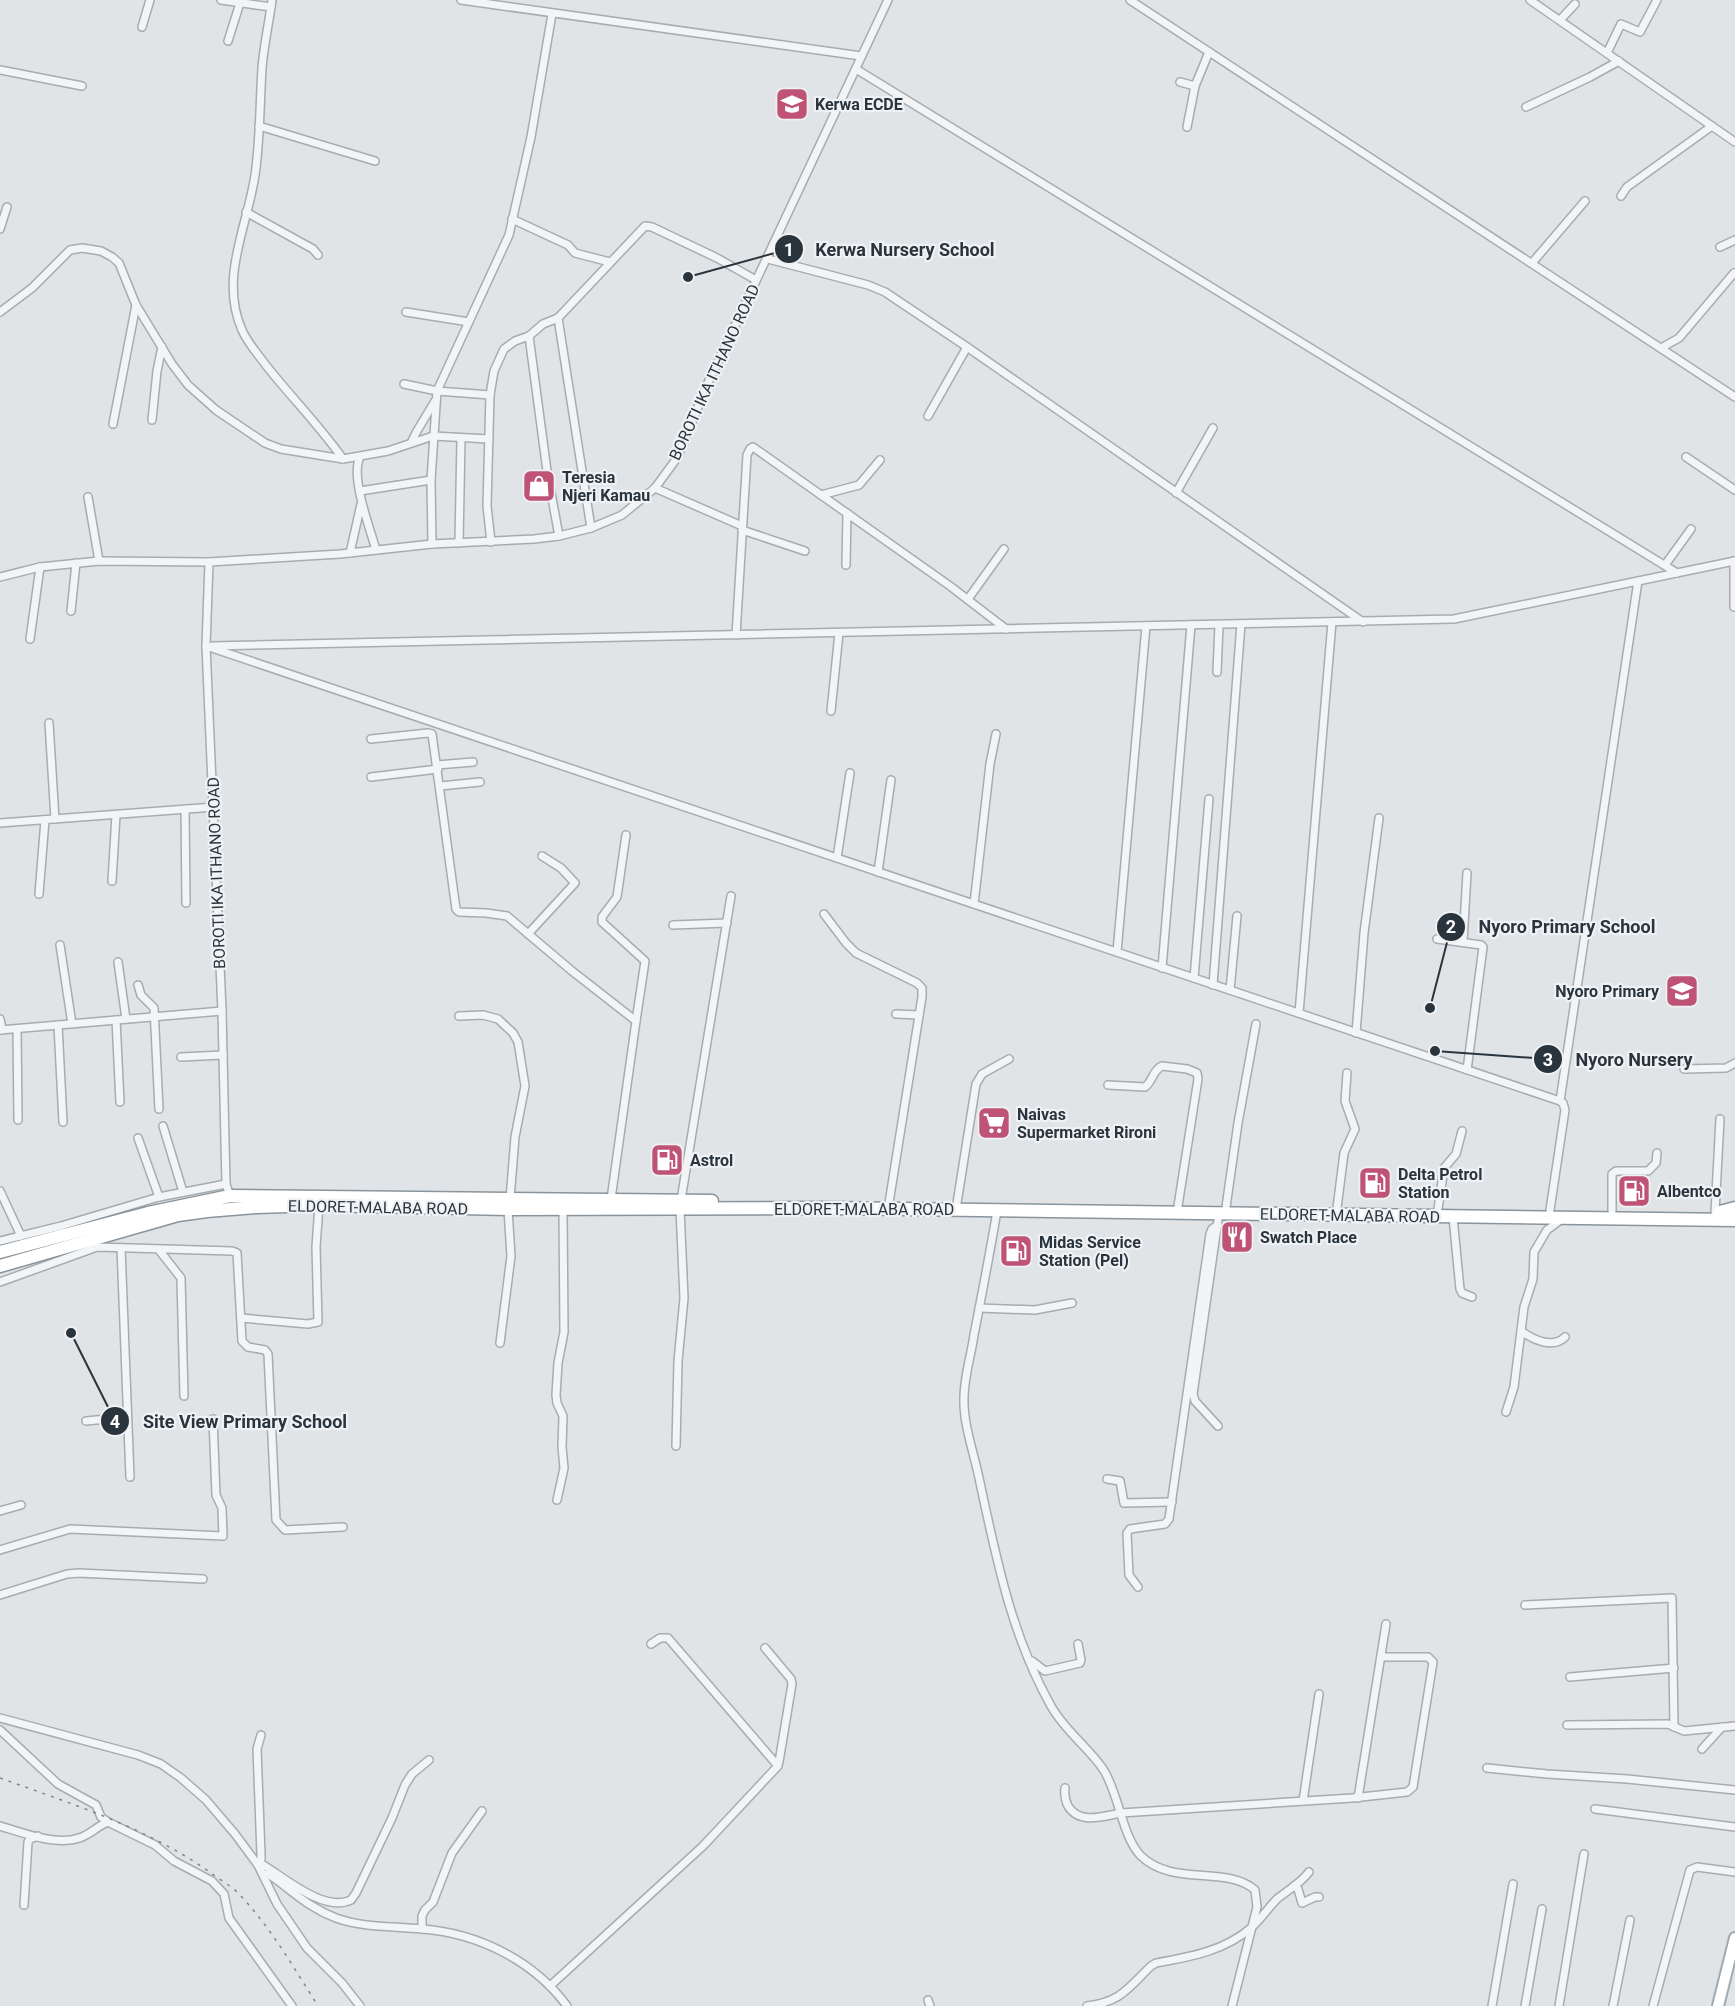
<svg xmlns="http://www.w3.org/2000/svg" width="1735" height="2006" font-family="Roboto,sans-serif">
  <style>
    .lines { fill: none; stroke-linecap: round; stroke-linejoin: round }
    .street-casing { stroke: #a6acb0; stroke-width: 10 }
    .primary-casing { stroke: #a0aab1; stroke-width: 14 }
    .highway-casing { stroke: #89949c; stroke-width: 15 }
    .street { stroke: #f2f4f6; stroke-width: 7 }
    .primary { stroke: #fff; stroke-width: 10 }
    .highway { stroke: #fff; stroke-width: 12 }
    .rail { stroke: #7b868f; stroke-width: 1.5; stroke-dasharray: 3 6; stroke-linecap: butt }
    .labels { text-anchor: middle; stroke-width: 4.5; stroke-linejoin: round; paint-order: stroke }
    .poi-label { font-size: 16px; font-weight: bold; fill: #2a343c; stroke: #eff2f5; text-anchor: start }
    .street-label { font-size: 16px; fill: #2a343c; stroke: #eff2f5 }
    .leader { fill: none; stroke: #2a343c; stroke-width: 2 }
    .callout-dot { fill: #2a343c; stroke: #eff2f5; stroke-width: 2 }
    .mark-label { font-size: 18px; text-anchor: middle; font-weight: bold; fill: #fff }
    .callout-label { font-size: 18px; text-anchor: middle; font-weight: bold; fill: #2a343c; stroke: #eff2f5; stroke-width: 4.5; stroke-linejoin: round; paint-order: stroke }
  </style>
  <rect width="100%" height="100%" fill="#e0e4e7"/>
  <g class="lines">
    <defs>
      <g id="street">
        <path d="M221,0L271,7"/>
        <path d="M272,0C269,22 264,45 262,68C260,101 260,135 256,168C250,222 218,276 242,330C247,342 257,353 265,364C290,396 319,425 343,459"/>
        <path d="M461,0L861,56"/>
        <path d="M1130,0L1735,397"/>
        <path d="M1530,0L1735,142"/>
        <path d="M1560,20L1575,4"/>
        <path d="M142,27L150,0"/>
        <path d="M228,41L240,3"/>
        <path d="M1607,53L1621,24L1640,32L1657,0"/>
        <path d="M856,69L1677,573"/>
        <path d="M0,70L82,86"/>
        <path d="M1180,82L1195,86"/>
        <path d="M1526,107L1590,77L1619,61"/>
        <path d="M259,126L375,161"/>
        <path d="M1187,127L1195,86L1209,52"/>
        <path d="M1621,196L1627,187L1712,126"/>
        <path d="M246,212L313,249L318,255"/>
        <path d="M512,219L568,245L575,253L610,262"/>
        <path d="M0,229L7,207"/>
        <path d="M1720,247L1735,240"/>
        <path d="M768,259L868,285L885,292L967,347L1363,622"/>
        <path d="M1532,263L1585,201"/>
        <path d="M0,312L32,288L70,250L82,248L101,251L112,257L119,263L136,305L172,364L188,385L216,410L265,443L281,449L343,459L388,451L433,436L489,439"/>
        <path d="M406,312L469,322"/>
        <path d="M558,318L591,528"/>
        <path d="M529,336L547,471L559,536"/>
        <path d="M1661,348L1679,338L1734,273"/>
        <path d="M404,384L437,391L490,395"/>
        <path d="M928,416L967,347"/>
        <path d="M152,420L157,371L162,347"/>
        <path d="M113,424L136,305"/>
        <path d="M411,443L417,431L435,401"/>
        <path d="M360,457C350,477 370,528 376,550"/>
        <path d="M1686,457L1735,490"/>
        <path d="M655,488L742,526"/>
        <path d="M360,491L431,480"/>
        <path d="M1176,493L1213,428"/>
        <path d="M821,495L859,485L880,460"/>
        <path d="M88,497L99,561"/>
        <path d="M742,530L805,551"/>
        <path d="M491,542L487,506L490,395L494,371L504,349L515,341L529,336L543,324L558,318L645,226L652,227L717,258L756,280"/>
        <path d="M459,543L461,438"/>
        <path d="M432,544L431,480L437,391L509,235L531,137L552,14"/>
        <path d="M350,553L361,504"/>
        <path d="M209,562L206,646L222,1011L226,1184L230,1196"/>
        <path d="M846,565L847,513"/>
        <path d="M1665,565L1691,529"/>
        <path d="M0,577L40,567L99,561L209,562L340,554L432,544L534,539L559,536L591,528L622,515L655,488L677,458L707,385L888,0"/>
        <path d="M968,599L1004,549"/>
        <path d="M1734,607V561"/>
        <path d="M71,611L76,563"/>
        <path d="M736,635L747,455L750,449L753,447L950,586L1006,629"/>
        <path d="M30,639L40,567"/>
        <path d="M206,646L1560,1101L1563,1103L1565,1110L1550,1210"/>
        <path d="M212,646L1454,619L1735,561"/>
        <path d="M1217,672L1219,625"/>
        <path d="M831,711L839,633"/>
        <path d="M49,723L55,819"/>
        <path d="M371,739L428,733L432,734L456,909L459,912L486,913L507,916L572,971L636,1021L611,1199"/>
        <path d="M437,765L473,762"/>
        <path d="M371,777L438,769"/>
        <path d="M440,786L480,782"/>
        <path d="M185,809L186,903"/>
        <path d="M0,823L214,807"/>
        <path d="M626,835L617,897L602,917V922L645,961L636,1021"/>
        <path d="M837,858L850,773"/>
        <path d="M878,872L891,780"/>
        <path d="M112,881L116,815"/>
        <path d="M39,894L45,820"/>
        <path d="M974,904L990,764L996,734"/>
        <path d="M824,914L846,943L856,953L917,983L922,988V997L889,1203"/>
        <path d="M673,925L727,923"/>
        <path d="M528,934L575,883L561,868L542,856"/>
        <path d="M1437,939L1481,945L1483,947L1467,1070"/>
        <path d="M1463,942L1467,873"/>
        <path d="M60,945L72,1024"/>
        <path d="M1117,952L1146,626"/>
        <path d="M118,962L126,1019"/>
        <path d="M1162,968L1191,625"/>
        <path d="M1194,978L1209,799"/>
        <path d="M138,985L141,995L154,1008L159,1109"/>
        <path d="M1213,985L1241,624"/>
        <path d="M1230,990L1237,916"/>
        <path d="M1299,1013L1332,622"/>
        <path d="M896,1014L919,1015"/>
        <path d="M459,1016L483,1015L498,1019L513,1033L518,1042L525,1086L515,1137L510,1199"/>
        <path d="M0,1019L2,1030"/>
        <path d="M116,1020L120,1102"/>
        <path d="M58,1025L63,1122"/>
        <path d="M17,1029L18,1120"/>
        <path d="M0,1030L222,1011"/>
        <path d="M1356,1033L1364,933L1379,818"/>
        <path d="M181,1057L223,1055"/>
        <path d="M1684,1069L1726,1068L1735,1063"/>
        <path d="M1108,1085L1145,1087C1153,1081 1152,1071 1162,1066L1187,1069L1197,1073L1198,1079L1178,1206"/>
        <path d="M1560,1101L1638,581"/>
        <path d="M163,1126L183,1192"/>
        <path d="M138,1138L159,1197"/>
        <path d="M0,1191L21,1236"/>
        <path d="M681,1200L731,896"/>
        <path d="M957,1203L976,1084L982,1074L1009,1059"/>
        <path d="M1226,1207L1238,1123L1256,1024"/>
        <path d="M1337,1208L1344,1153L1355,1129L1345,1101L1347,1073"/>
        <path d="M1438,1209L1444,1168L1456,1154L1462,1131"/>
        <path d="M997,1211C990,1252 982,1294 974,1335C971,1356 964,1377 964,1398C963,1424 974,1453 979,1478C996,1557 1011,1635 1051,1706C1065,1731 1088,1747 1103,1769C1119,1793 1122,1837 1141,1856C1173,1887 1227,1865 1255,1890L1257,1907L1232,2006"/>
        <path d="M1612,1211V1174L1616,1171H1648L1656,1163L1657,1153"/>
        <path d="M1715,1212L1720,1119"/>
        <path d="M1453,1217L1460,1289L1462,1293L1472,1297"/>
        <path d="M0,1241L61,1226L159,1197L226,1184"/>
        <path d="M121,1248L130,1477"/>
        <path d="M159,1250L181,1278L184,1396"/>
        <path d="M0,1282L97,1247L232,1251L237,1253L242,1341L248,1347L265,1350L268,1354L276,1520L285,1530L343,1527"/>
        <path d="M979,1308L1035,1310L1072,1303"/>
        <path d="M241,1318L308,1324L318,1322L316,1247L319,1205"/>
        <path d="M1521,1331C1533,1340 1553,1349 1565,1337"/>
        <path d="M500,1343L511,1256L508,1209"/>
        <path d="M1506,1412L1514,1387L1524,1307L1533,1279L1534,1252L1547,1230L1562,1219"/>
        <path d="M86,1421L127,1417"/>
        <path d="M1218,1426L1195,1401L1193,1394L1219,1213"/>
        <path d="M676,1446L678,1361L684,1298L680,1209"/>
        <path d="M1107,1479L1120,1481L1124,1503L1172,1502"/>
        <path d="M557,1500L564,1468L562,1447L563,1416L557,1403L556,1395L558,1363L564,1332L563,1209"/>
        <path d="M0,1511L21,1505"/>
        <path d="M0,1550L70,1529L223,1536L222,1508L216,1495L213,1419"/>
        <path d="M1138,1587L1129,1575L1127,1533L1130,1529L1165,1524L1169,1519L1210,1234L1212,1229L1218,1225"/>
        <path d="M0,1595L67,1574L79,1573L203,1579"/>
        <path d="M1525,1605L1672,1598L1674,1727"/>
        <path d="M651,1644L660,1638H668L778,1766"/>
        <path d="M1032,1661L1045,1671L1080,1663L1081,1660L1078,1644"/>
        <path d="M1570,1677L1674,1668"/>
        <path d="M0,1718L138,1755L161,1764L181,1778L206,1800L235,1834L258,1865L277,1904L307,1948L342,1983L360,2006"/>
        <path d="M1567,1725L1668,1724L1684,1731L1735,1726"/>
        <path d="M0,1730L58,1784L96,1805L101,1817L108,1822"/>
        <path d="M1702,1749L1722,1727"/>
        <path d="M1487,1768L1547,1774L1627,1779L1735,1790"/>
        <path d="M1065,1788C1064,1796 1065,1800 1068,1806C1079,1825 1104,1816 1121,1813L1352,1798L1407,1792L1413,1787L1433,1662L1428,1657H1381"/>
        <path d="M1358,1798L1386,1624"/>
        <path d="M1303,1801L1319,1694"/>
        <path d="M1595,1809L1735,1827"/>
        <path d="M0,1826C23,1833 56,1846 79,1838C90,1835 97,1826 108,1822L155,1845L174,1861L212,1881L224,1894L229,1918L292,2006"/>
        <path d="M260,1863C283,1876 323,1913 351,1900L356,1893L392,1818L405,1785L412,1774L429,1760"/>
        <path d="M258,1865L261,1860V1854L257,1749L261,1735"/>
        <path d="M263,1875C267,1874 267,1874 271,1876C294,1892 309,1908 336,1918C364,1928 393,1926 422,1929C478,1933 534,1961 567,2006"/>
        <path d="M1294,1886L1298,1889L1302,1903L1315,1897H1319"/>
        <path d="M24,1905L28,1842L30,1839L38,1836"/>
        <path d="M422,1929V1916L425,1910L433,1902L452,1853L482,1811"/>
        <path d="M550,1986L703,1846L776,1768L779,1762L792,1684L791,1679L765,1648"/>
        <path d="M928,2000L930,2006"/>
        <path d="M1087,2006C1121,2002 1128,1988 1151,1966L1156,1963C1190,1957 1225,1951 1252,1927C1261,1919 1268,1908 1277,1899C1288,1890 1301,1883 1309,1872"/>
        <path d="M1492,2006L1513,1884"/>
        <path d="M1525,2006L1542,1909"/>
        <path d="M1559,2006L1584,1854"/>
        <path d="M1613,2006L1630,1920"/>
        <path d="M1653,2006L1690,1870L1697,1867L1735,1872"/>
      </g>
      <path id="primary" d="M1718,2006L1735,1938"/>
      <g id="highway">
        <path d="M1720,1212L1735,1208"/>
        <path d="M0,1252L148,1213L230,1196L712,1201"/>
        <path d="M0,1266L178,1215L207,1211L256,1207L319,1205L508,1209L827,1208L1735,1220"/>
      </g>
    </defs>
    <use href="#street" class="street-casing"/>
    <use href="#primary" class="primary-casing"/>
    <use href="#highway" class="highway-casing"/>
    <use href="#street" class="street"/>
    <use href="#primary" class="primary"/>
    <use href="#highway" class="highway"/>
    <path class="rail" d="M0,1778C72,1804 148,1828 211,1873C220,1880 232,1886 240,1895C271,1928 294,1968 318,2006"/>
  </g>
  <defs>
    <symbol id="school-square" viewBox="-11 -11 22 22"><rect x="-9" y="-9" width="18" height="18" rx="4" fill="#be5376" stroke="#eff2f5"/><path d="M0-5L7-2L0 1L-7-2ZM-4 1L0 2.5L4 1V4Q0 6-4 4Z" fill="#fff"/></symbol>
    <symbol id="shop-square" viewBox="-11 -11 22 22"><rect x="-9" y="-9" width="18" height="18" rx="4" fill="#be5376" stroke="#eff2f5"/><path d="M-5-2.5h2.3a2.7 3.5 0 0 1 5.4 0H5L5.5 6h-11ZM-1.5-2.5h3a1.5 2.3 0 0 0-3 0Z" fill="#fff"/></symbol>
    <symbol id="supermarket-square" viewBox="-11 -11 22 22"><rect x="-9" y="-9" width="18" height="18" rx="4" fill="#be5376" stroke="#eff2f5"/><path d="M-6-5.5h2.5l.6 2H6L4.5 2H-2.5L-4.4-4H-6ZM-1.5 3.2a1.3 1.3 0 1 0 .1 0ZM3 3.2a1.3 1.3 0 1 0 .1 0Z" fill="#fff"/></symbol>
    <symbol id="fuel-square" viewBox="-11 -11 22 22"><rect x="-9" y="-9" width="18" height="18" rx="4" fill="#be5376" stroke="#eff2f5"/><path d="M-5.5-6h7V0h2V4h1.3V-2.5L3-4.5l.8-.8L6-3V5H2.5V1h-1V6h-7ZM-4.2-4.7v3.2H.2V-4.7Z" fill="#fff"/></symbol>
    <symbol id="restaurant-square" viewBox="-11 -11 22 22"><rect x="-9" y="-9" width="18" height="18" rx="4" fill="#be5376" stroke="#eff2f5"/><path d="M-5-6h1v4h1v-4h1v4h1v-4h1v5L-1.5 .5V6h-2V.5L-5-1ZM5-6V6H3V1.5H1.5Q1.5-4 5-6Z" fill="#fff"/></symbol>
  </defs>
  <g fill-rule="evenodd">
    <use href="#school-square" x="773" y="85" width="38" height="38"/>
    <use href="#shop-square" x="520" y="467" width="38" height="38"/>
    <use href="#school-square" x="1663" y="972" width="38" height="38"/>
    <use href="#supermarket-square" x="975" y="1104" width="38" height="38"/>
    <use href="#fuel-square" x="648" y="1141" width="38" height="38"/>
    <use href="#fuel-square" x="1356" y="1164" width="38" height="38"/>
    <use href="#fuel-square" x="1615" y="1172" width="38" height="38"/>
    <use href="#restaurant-square" x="1218" y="1218" width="38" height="38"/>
    <use href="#fuel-square" x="997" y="1232" width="38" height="38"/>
  </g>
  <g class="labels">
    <g class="poi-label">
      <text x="815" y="110">Kerwa ECDE</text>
      <text x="562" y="483">Teresia<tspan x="562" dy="18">Njeri Kamau</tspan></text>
      <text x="1659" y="997" text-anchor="end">Nyoro Primary</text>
      <text x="1017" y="1120">Naivas<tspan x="1017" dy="18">Supermarket Rironi</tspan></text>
      <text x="690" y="1166">Astrol</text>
      <text x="1398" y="1180">Delta Petrol<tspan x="1398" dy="18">Station</tspan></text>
      <text x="1657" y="1197">Albentco</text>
      <text x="1260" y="1243">Swatch Place</text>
      <text x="1039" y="1248">Midas Service<tspan x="1039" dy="18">Station (Pel)</tspan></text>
    </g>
    <g class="street-label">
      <text transform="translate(714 372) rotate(-65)" y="6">BOROTI IKA ITHANO ROAD</text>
      <text transform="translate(216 873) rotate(-92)" y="6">BOROTI IKA ITHANO ROAD</text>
      <text transform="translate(378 1207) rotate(1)" y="6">ELDORET-MALABA ROAD</text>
      <text x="864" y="1215">ELDORET-MALABA ROAD</text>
      <text transform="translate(1350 1215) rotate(1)" y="6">ELDORET-MALABA ROAD</text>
    </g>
  </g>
  <path class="leader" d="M688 277L789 249M1430 1008L1451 927M1435 1051L1548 1059M71 1333L115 1421"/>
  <g class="callout-dot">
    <circle cx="688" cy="277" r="6"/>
    <circle cx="1430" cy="1008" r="6"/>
    <circle cx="1435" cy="1051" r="6"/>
    <circle cx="71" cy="1333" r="6"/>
    <circle cx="789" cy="249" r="15"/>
    <circle cx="1451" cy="927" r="15"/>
    <circle cx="1548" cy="1059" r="15"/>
    <circle cx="115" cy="1421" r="15"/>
  </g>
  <g class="mark-label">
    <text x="789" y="256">1</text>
    <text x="1451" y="933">2</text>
    <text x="1548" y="1066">3</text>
    <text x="115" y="1428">4</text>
  </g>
  <g class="callout-label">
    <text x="905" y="256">Kerwa Nursery School</text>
    <text x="1567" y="933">Nyoro Primary School</text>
    <text x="1634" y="1066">Nyoro Nursery</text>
    <text x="245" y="1428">Site View Primary School</text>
  </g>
</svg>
